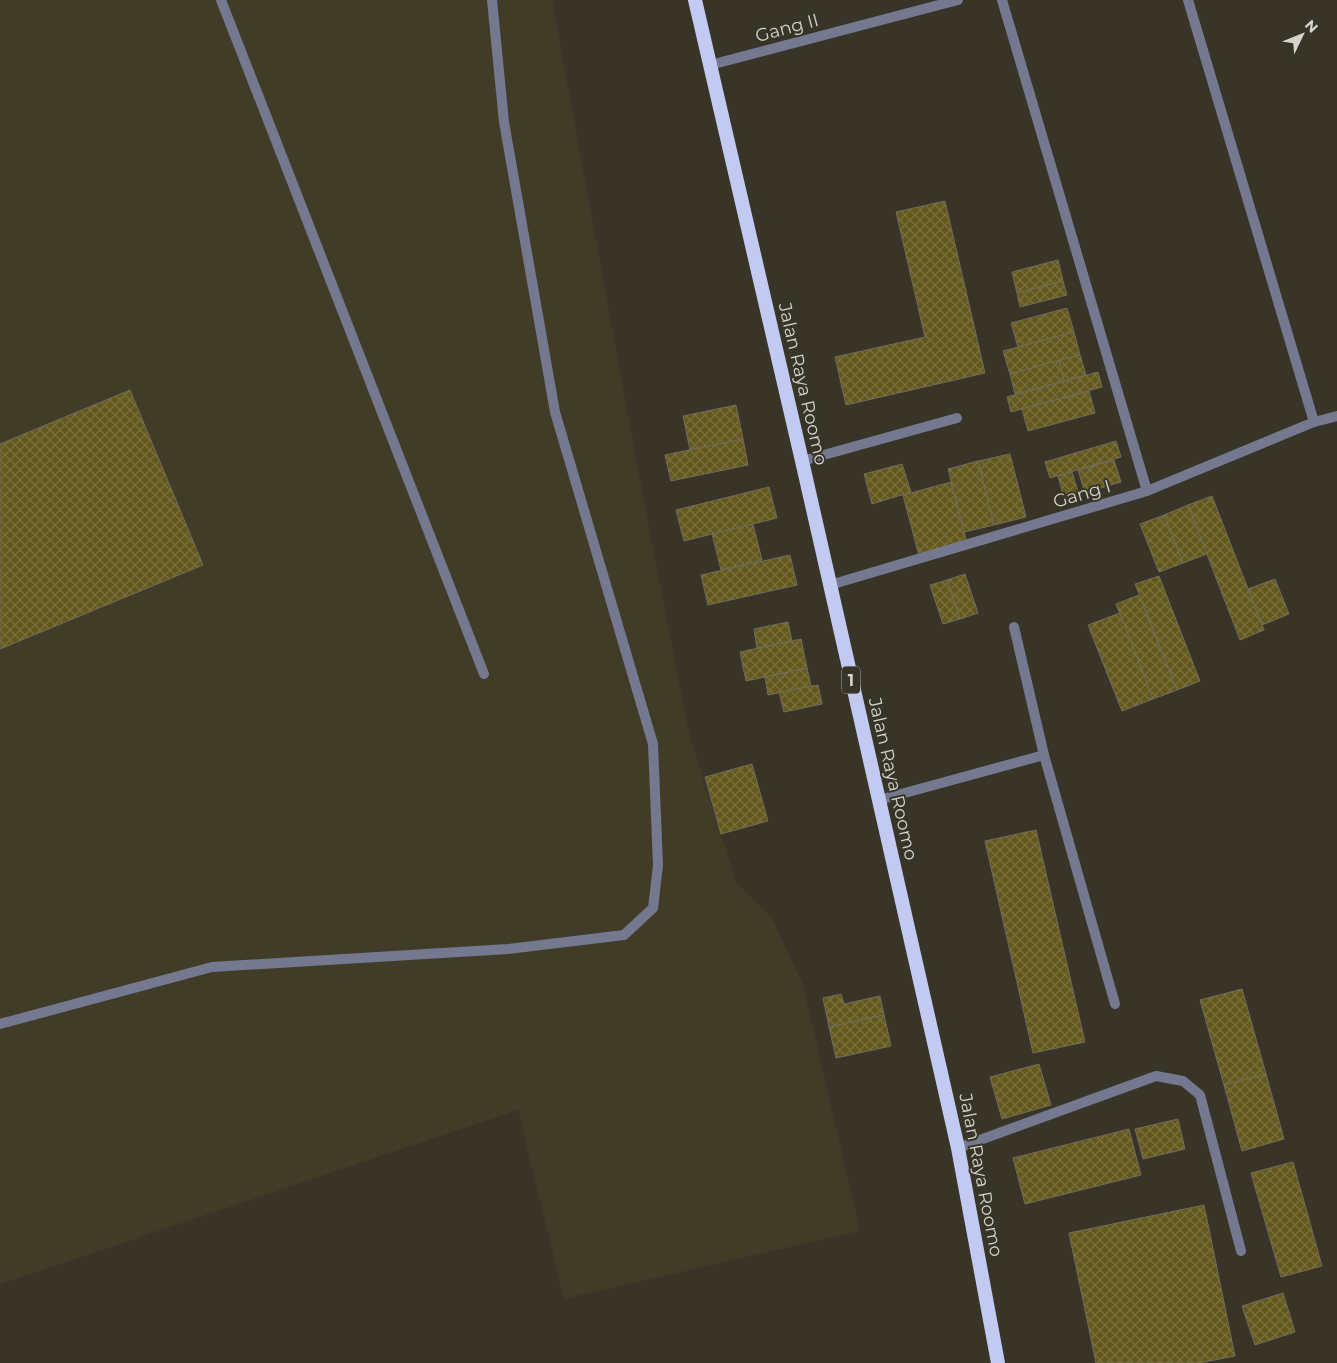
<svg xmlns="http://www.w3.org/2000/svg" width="1337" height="1363" font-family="Montserrat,sans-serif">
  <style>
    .built { fill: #403c28 }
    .building { fill: url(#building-cross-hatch); stroke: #706d5e }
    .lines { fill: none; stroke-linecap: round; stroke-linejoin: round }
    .service { stroke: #747990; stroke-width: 10 }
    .minor { stroke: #747990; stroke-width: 10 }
    .trunk { stroke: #c2caf2; stroke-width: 14 }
    .labels { text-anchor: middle; stroke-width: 4; stroke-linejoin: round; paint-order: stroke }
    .shield { fill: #383528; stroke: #a7a49b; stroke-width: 1 }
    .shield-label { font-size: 16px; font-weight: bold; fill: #d6d4cc }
    .street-label { font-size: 18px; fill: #d6d4cc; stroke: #383528 }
  </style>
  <defs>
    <pattern id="building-cross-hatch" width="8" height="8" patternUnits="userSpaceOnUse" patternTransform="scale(1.25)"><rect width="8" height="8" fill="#64591d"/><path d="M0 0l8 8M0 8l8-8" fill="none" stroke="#79703d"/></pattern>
  </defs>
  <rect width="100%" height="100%" fill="#383528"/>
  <path class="built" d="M0,0H552L644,502L690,738L737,884L771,916L803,985L860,1231L564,1299L518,1110L0,1284Z"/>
  <g class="building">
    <path d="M945,201L985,373L846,405L835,357L925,337L896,212Z"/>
    <path d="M1058,260L1063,281L1017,293L1012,272Z"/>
    <path d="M1063,281L1067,295L1020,307L1017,293Z"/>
    <path d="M1067,308L1074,332L1018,347L1011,323Z"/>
    <path d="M1074,332L1080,355L1010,374L1003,351Z"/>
    <path d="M1080,355L1086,375L1064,381L1059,360Z"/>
    <path d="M1059,360L1064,381L1015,394L1010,374Z"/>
    <path d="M1098,372L1102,387L1011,412L1007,397Z"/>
    <path d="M130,390L203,565L0,649V444Z"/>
    <path d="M1089,391L1095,413L1028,431L1022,409Z"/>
    <path d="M736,405L743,439L690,450L683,416Z"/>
    <path d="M743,439L748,465L671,481L665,455Z"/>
    <path d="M1116,441L1121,457L1050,478L1045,462Z"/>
    <path d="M1010,454L1026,517L994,525L978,461Z"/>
    <path d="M1114,460L1121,482L1085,493L1078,470Z"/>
    <path d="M978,461L994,525L964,532L948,469Z"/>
    <path d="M902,464L911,492L872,504L864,474Z"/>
    <path d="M1072,472L1080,498L1065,502L1058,476Z"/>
    <path d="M951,482L967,543L919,556L903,495Z"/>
    <path d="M769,487L777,518L684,541L676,510Z"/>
    <path d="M1212,496L1264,630L1240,640L1188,505Z"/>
    <path d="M1188,505L1207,554L1183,563L1164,515Z"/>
    <path d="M1164,515L1183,563L1159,572L1140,524Z"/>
    <path d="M753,524L762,560L721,570L712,534Z"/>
    <path d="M790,555L797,585L708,605L701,575Z"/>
    <path d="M965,574L978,613L960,619L947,580Z"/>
    <path d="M1159,576L1200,681L1177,690L1135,584Z"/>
    <path d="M1275,579L1289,614L1262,625L1248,589Z"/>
    <path d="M947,580L960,619L943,624L930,585Z"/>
    <path d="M1139,595L1177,690L1153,699L1116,604Z"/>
    <path d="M1120,613L1153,699L1122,711L1088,625Z"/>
    <path d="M788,622L792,641L757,648L754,629Z"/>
    <path d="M801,639L807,668L746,681L740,652Z"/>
    <path d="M807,668L811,686L768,695L765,677Z"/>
    <path d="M818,685L822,704L784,712L779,692Z"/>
    <path d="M752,764L768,821L721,834L705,777Z"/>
    <path d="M1036,830L1085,1042L1033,1053L985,841Z"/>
    <path d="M1242,989L1266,1074L1224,1085L1200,1000Z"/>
    <path d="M841,994L844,1004L880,996L884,1015L829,1027L823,998Z"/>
    <path d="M884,1015L891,1046L836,1058L829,1027Z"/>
    <path d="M1039,1064L1051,1105L1002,1119L990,1077Z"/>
    <path d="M1266,1074L1284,1139L1242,1151L1224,1085Z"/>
    <path d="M1178,1119L1185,1149L1143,1159L1135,1129Z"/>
    <path d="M1129,1129L1141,1175L1025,1204L1013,1158Z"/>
    <path d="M1293,1162L1322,1266L1281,1277L1251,1173Z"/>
    <path d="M1204,1205L1235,1356L1199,1363H1096L1069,1233Z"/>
    <path d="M1283,1293L1295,1332L1255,1345L1242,1306Z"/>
  </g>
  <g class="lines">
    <g class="service">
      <path d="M221,0L484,674"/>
      <path d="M1014,627L1044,755L1115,1004"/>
      <path d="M879,800L1044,755"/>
      <path d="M0,1024L212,967L508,949L624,935L653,908L658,865L653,744L555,412L504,122L492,0"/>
      <path d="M958,1148L1156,1076L1183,1081L1200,1095L1241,1251"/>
    </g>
    <g class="minor">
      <path d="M1002,0L1147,491"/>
      <path d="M1188,0L1314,422"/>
      <path d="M710,65L958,0"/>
      <path d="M802,461L957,418"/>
      <path d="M830,585L1147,491L1314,422L1337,416"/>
    </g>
    <path class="trunk" d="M695,0L802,461L958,1148L998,1363"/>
  </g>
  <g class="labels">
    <rect class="shield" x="842" y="666.5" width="18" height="27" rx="4"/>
    <g class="shield-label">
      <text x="851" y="686">1</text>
    </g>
    <g class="street-label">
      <text transform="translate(787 28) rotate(-15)" y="6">Gang II</text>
      <text transform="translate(803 384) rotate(77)" y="6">Jalan Raya Roomo</text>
      <text transform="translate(1082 494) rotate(-16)" y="6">Gang I</text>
      <text transform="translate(893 779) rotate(77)" y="6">Jalan Raya Roomo</text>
      <text transform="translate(981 1175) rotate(79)" y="6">Jalan Raya Roomo</text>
    </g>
  </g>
  <g transform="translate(1302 35) rotate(47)" stroke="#383528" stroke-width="4" paint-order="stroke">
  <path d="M0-4L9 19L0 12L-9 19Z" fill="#d6d4cc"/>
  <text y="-8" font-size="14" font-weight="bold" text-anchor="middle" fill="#d6d4cc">N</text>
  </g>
</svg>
